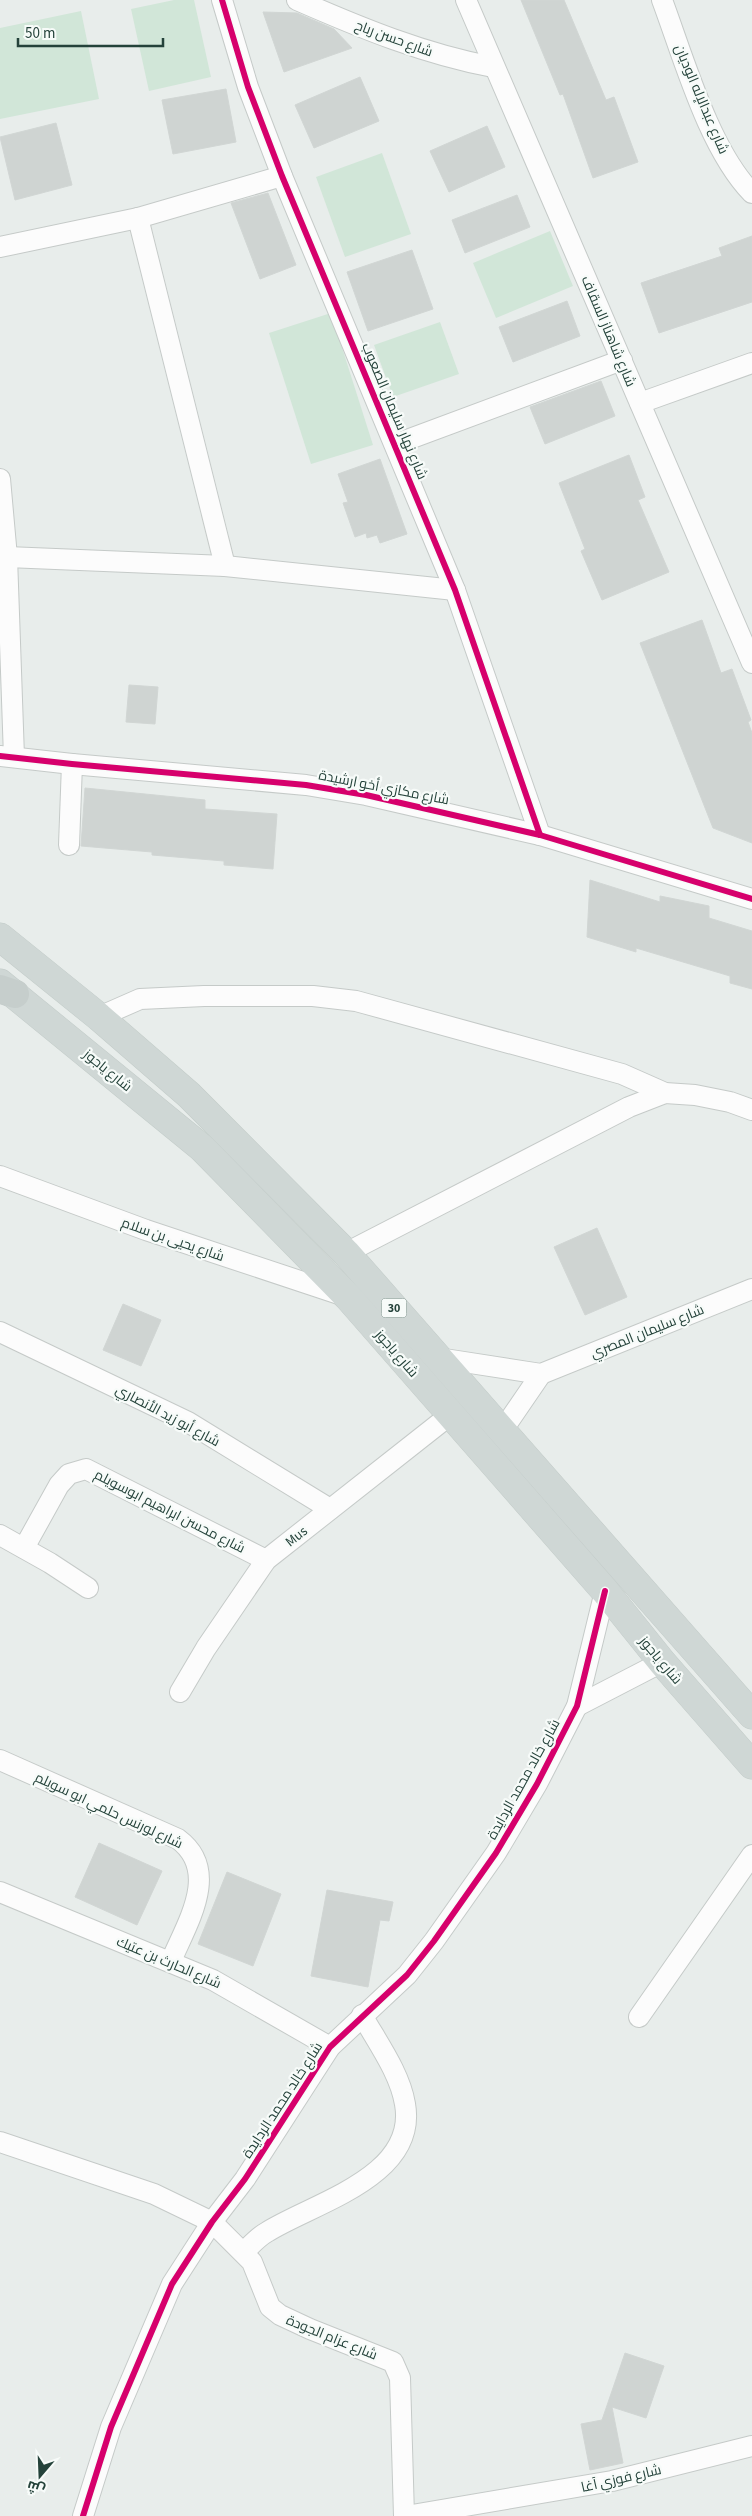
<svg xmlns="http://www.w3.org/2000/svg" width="752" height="2516" font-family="'Source Sans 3',Cairo,sans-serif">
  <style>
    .green { fill: #d1e6d8 }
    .building { fill: #cfd4d2; stroke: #d1d6d4 }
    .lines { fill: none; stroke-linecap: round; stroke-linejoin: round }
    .minor-casing { stroke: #c5cac8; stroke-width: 22 }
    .primary-casing { stroke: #c3ccc9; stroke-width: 29 }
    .trunk-casing { stroke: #c3ccc9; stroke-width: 29 }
    .minor { stroke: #fcfcfc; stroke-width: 20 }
    .primary { stroke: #cfd7d5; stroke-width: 28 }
    .trunk { stroke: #c6cecc; stroke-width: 28 }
    .cycleway-casing { stroke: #f7fbf9; stroke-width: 9 }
    .cycleway { stroke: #d6006c; stroke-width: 6 }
    .labels { text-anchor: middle; stroke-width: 4.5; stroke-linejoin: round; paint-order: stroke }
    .shield { fill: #f7fbf9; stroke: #637a73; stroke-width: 1 }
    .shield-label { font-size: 12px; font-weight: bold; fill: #24423a }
    .street-label { font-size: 14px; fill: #24423a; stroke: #f7fbf9 }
  </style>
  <rect width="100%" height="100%" fill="#e8edeb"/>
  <g class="green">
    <path d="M174,0H194L211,77L149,91L131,9Z"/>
    <path d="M81,11L99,99L0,119V28Z"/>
    <path d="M382,153L411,234L345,257L316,177Z"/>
    <path d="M550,231L573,286L496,318L473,263Z"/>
    <path d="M331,313L373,445L311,464L269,333Z"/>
    <path d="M440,322L459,374L393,397L374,345Z"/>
  </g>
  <g class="building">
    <path d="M521,0H564L606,100L614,97L638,162L593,178L563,94L560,95Z"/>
    <path d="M263,12L297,13L334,29L352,48L284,72Z"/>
    <path d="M360,77L379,121L314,148L295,105Z"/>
    <path d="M226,89L236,142L173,154L162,100Z"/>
    <path d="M56,123L72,185L15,200L0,137Z"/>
    <path d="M487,126L505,167L449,192L430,151Z"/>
    <path d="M268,193L296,265L260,279L231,203Z"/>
    <path d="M517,195L530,227L465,253L452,220Z"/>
    <path d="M752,236V302L659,333L641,283L722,256L719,248Z"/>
    <path d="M412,250L433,309L368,331L347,272Z"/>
    <path d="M567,301L580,336L513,362L499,327Z"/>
    <path d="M601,381L615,416L545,444L530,407Z"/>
    <path d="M629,455L645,497L638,500L669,572L602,600L581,551L585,549L559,483Z"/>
    <path d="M380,459L407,534L380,543L377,535L367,538L366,533L355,537L343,503L348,502L338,474Z"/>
    <path d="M702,620L721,673L732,669L751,720L748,722L752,733V843L713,828L640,643Z"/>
    <path d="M129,685L158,687L155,724L126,722Z"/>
    <path d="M85,788L205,800V809L277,814L273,869L224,865V861L152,855V852L81,846Z"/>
    <path d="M590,880L660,902V896L709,906V918L752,931V989L730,983V976L636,948V952L587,937Z"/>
    <path d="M597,1228L627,1297L585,1315L554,1247Z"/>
    <path d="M123,1304L161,1320L141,1366L103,1350Z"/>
    <path d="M99,1843L162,1871L137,1925L75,1897Z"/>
    <path d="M227,1872L281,1894L253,1966L198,1944Z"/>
    <path d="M327,1890L393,1902L389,1921L380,1920L368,1987L311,1976Z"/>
    <path d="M625,2353L664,2366L646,2418L612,2407L623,2463L590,2470L581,2424L602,2420Z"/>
  </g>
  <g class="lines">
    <defs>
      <g id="minor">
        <path d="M222,0L248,87L282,176L455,590L540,835"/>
        <path d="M297,0C361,28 424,54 493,67"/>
        <path d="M466,0L752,663"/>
        <path d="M662,0C684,59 709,149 752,193"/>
        <path d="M138,218L225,566"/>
        <path d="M0,247L138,218L282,176"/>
        <path d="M640,403L752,363"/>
        <path d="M396,444L622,360"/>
        <path d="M0,479L7,557L14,757"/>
        <path d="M7,557L225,566L455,590"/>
        <path d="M0,756L72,764L306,785L366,795L540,835L752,899"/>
        <path d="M69,845L72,764"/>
        <path d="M99,1017L140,999L204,996H313L356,1001L622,1074L665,1093L695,1095L730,1102L752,1110"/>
        <path d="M0,1176L146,1230L345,1296"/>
        <path d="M346,1253L629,1107L665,1093"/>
        <path d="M0,1332L188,1422L330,1509"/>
        <path d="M438,1358L541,1374L752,1289"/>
        <path d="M502,1431L541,1374"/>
        <path d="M0,1535L50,1563L88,1588"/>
        <path d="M24,1548L59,1485L69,1474L86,1469L266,1560"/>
        <path d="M180,1692L206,1648L266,1560L450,1415"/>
        <path d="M577,1706L662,1662"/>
        <path d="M0,1760L178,1839C221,1871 187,1923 171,1961"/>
        <path d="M0,1892L213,1980L330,2047"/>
        <path d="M639,2017L752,1855"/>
        <path d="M0,2142L154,2194L212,2222L252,2262L270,2307L280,2315L310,2329L393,2362L400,2378L404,2516"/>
        <path d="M244,2252C251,2245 258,2237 267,2232C313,2203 418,2177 405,2104C400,2073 377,2042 362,2015"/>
        <path d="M83,2516L111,2427L172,2284L212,2222L245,2179L330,2047L407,1975L434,1941L496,1853L537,1784L577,1706L605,1591"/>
        <path d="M406,2516L612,2481L752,2446"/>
      </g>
      <g id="primary">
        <path d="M0,937L99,1017L189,1095L346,1253L752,1715"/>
        <path d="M0,983L202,1148L348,1297L605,1591L662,1662L752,1765"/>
      </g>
      <path id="trunk" d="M0,989L15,994"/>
    </defs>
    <use href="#minor" class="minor-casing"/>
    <use href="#primary" class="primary-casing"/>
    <use href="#trunk" class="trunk-casing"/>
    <use href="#minor" class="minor"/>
    <use href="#primary" class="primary"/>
    <use href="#trunk" class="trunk"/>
    <defs>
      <g id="cycleway">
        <path d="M222,0L248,87L282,176L455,590L540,835"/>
        <path d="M0,756L72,764L306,785L366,795L540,835L752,899"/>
        <path d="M83,2516L111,2427L172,2284L212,2222L245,2179L330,2047L407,1975L434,1941L496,1853L537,1784L577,1706L605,1591"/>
      </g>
    </defs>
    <use href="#cycleway" class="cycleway-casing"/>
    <use href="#cycleway" class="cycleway"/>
  </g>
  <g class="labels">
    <rect class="shield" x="381.5" y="1298.5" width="25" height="19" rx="4"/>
    <g class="shield-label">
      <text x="394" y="1312">30</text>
    </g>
    <g class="street-label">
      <text transform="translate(394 38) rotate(20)" y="5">شارع حسن رباح</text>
      <text transform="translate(702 99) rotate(67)" y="5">شارع عبدالإله الوديان</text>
      <text transform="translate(609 331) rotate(67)" y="5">شارع شاهناز السقاف</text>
      <text transform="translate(395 411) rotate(67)" y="5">شارع نهار سليمان الصعوب</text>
      <text transform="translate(384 787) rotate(11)" y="5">شارع مكازي أخو ارشيدة</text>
      <text transform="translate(108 1070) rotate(39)" y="5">شارع ياجوز</text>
      <text transform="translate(173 1239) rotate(19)" y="5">شارع يحيى بن سلام</text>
      <text transform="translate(647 1331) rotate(-22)" y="5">شارع سليمان المصري</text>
      <text transform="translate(397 1353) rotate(49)" y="5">شارع ياجوز</text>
      <text transform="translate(168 1415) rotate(28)" y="5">شارع أبو زيد الأنصاري</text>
      <text transform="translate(170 1511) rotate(27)" y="5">شارع محسن ابراهيم ابوسويلم</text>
      <text transform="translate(296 1536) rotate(-39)" y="5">Mus</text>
      <text transform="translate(661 1660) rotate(50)" y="5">شارع ياجوز</text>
      <text transform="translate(523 1779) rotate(-61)" y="5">شارع خالد محمد الردايدة</text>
      <text transform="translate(109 1810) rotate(25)" y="5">شارع لورنس حلمي ابو سويلم</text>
      <text transform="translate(169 1962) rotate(23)" y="5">شارع الحارث بن عتيك</text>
      <text transform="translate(282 2100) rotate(-57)" y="5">شارع خالد محمد الردايدة</text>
      <text transform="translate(332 2337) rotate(22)" y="5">شارع عزام الجودة</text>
      <text transform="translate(621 2478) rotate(-13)" y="5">شارع فوزي آغا</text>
    </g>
  </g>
  <g transform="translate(40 2476) rotate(199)" stroke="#f7fbf9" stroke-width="4" paint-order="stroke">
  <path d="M0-4L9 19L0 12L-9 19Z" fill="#24423a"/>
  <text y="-8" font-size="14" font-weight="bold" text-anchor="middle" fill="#24423a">ش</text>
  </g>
  <path d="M18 38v8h145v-8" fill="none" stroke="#24423a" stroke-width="2.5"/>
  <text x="25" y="38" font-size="15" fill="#24423a" stroke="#f7fbf9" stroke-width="4" paint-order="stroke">50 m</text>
</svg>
